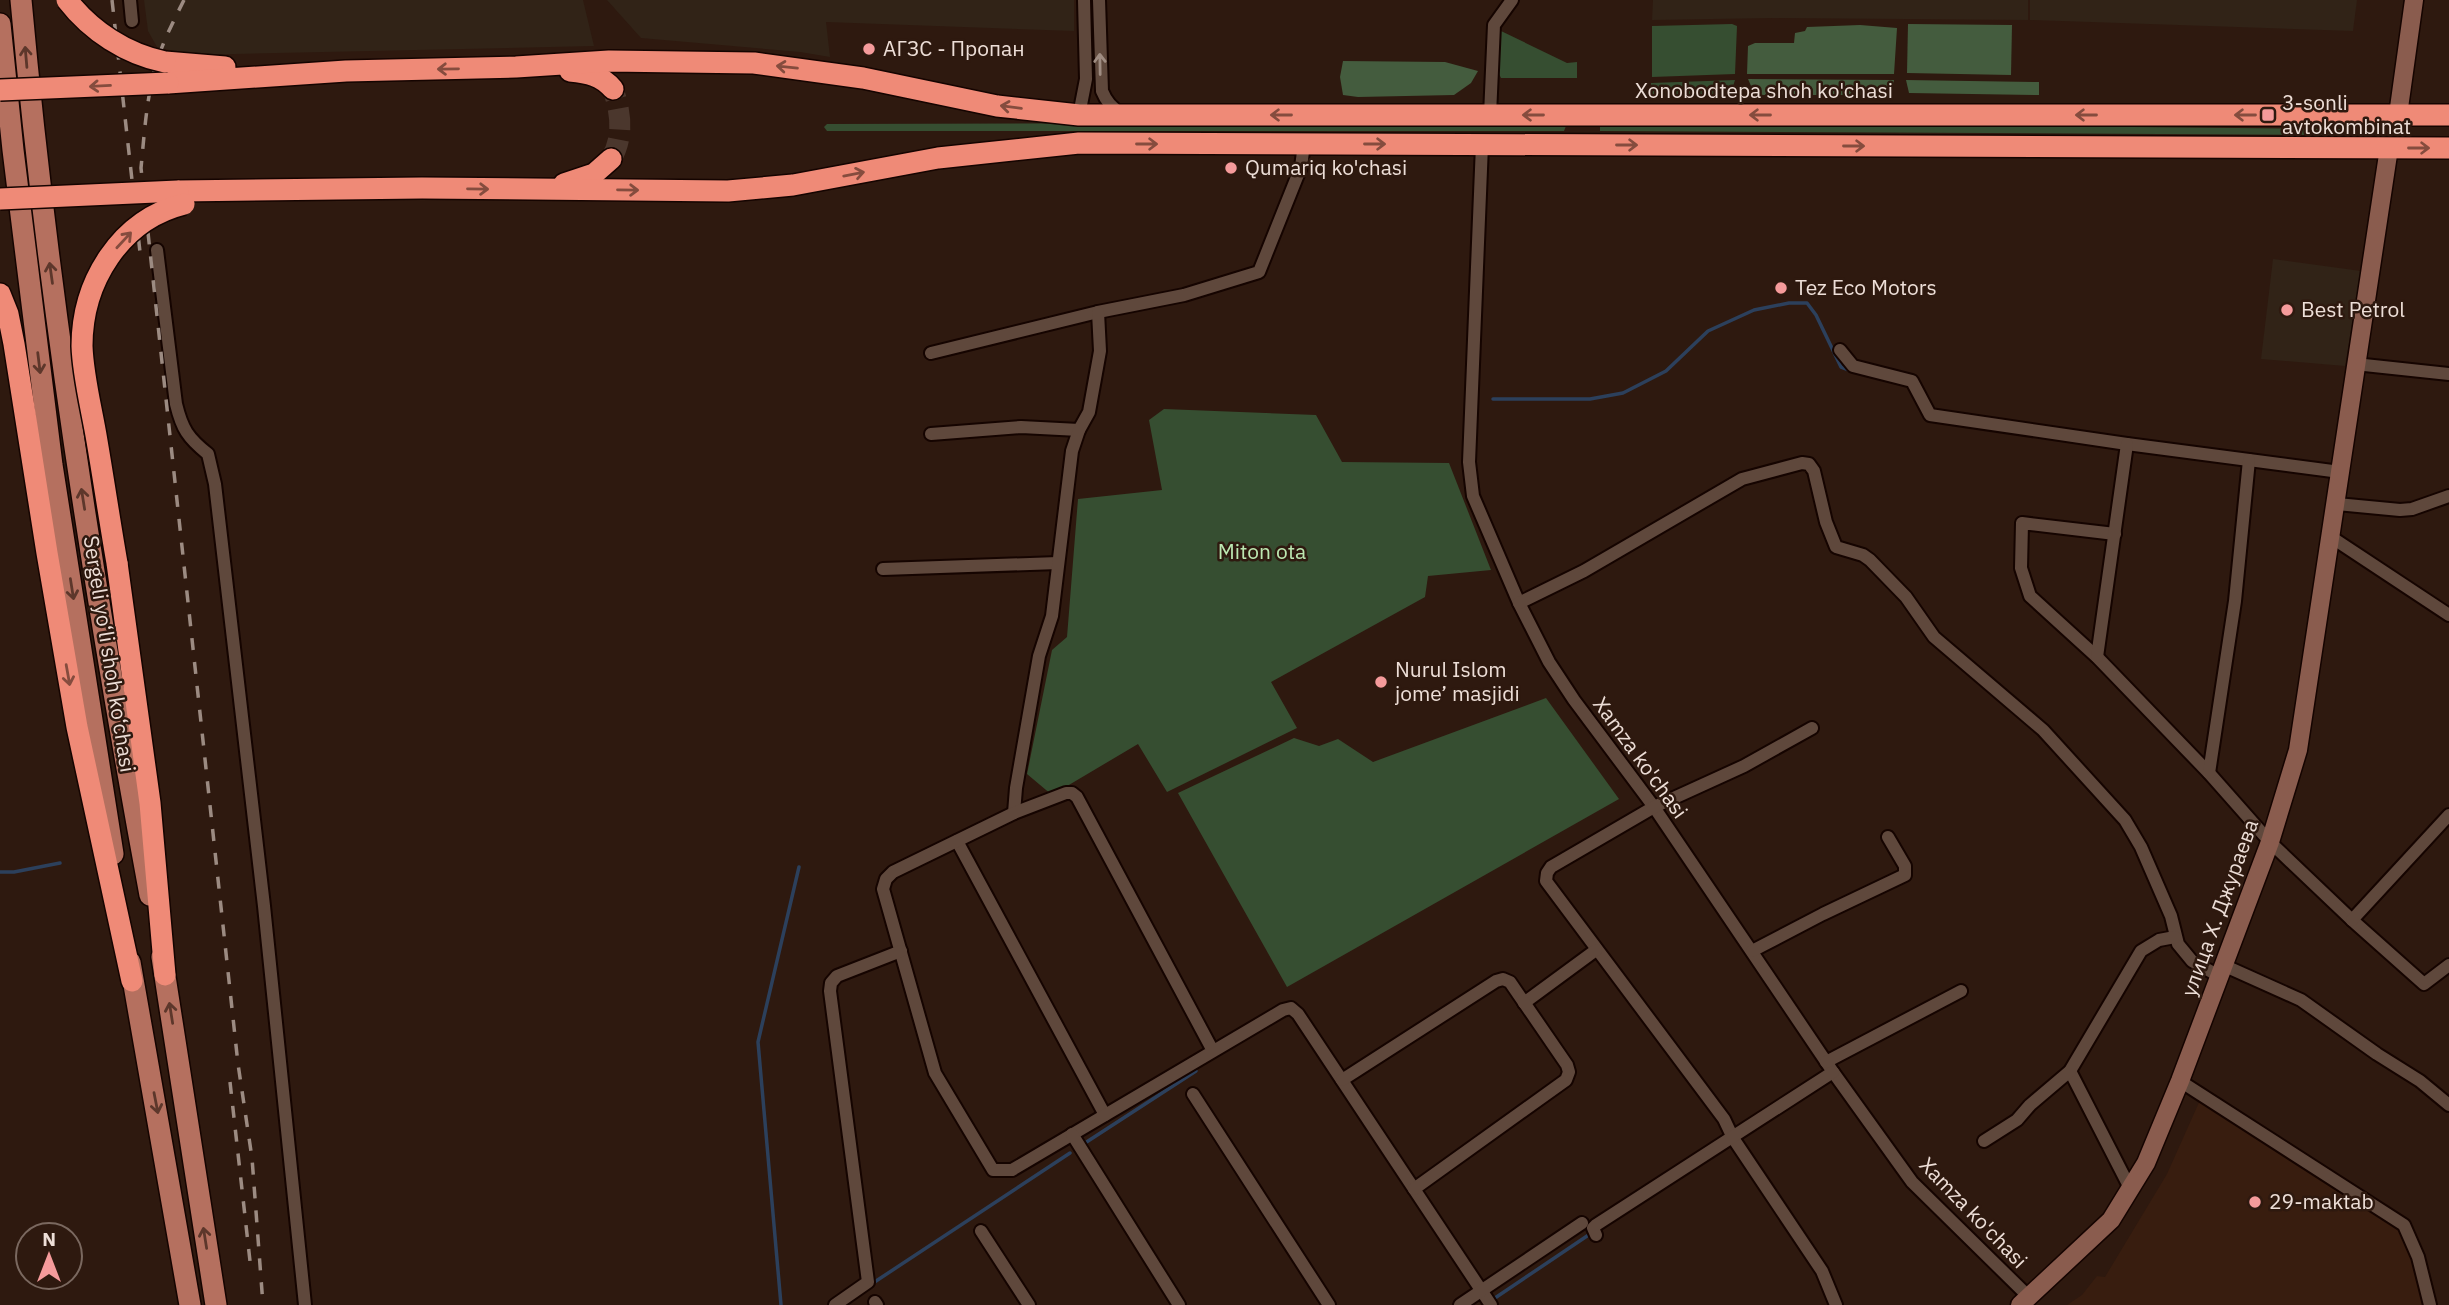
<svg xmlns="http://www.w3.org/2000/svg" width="2449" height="1305" font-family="'IBM Plex Sans',sans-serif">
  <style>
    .industrial { fill: #312317 }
    .built { fill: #381d0f }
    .green { fill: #364e31 }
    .forest { fill: #445c3e }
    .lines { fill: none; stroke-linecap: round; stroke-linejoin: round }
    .stream { stroke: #2c405c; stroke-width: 3.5 }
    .highway-tunnel { stroke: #4b372d; stroke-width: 21; stroke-dasharray: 21 10; stroke-linecap: butt }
    .street-casing { stroke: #150400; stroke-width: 16 }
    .secondary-casing { stroke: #150400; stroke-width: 21 }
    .primary-casing { stroke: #150400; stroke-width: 24 }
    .highway-casing { stroke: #150400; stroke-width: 24 }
    .street { stroke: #5f483c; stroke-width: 12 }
    .secondary { stroke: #8a5c4e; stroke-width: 18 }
    .primary { stroke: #b5705f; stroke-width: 21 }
    .highway { stroke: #ef8a77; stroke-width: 21 }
    .rail { stroke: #9c8b82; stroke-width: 3.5; stroke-dasharray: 12 12; stroke-linecap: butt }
    .highway-bridge-casing { stroke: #150400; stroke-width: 24; stroke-linecap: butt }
    .highway-bridge { stroke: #ef8a77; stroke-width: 21 }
    .oneway { stroke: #5d372b }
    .oneway2 { stroke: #9f8c82 }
    .oneway3 { stroke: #854c3e }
    .poi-dot { fill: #f59b9b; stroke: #2e190f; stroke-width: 2.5 }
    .labels { text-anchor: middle; stroke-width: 5; stroke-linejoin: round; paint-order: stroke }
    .poi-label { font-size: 21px; fill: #edded7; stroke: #2e190f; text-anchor: start }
    .street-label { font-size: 21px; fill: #edded7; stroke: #2e190f }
    .park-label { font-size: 21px; fill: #bce7b1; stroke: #2e190f }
  </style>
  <rect width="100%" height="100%" fill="#2e190f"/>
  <g class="industrial">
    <path d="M144,0H583L594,46L192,55L157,47L148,31Z"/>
    <path d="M607,0H1074V31L826,22L830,57L800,52L641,38Z"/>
    <path d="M1653,0H2028V20L1773,18L1652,20Z"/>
    <path d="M2030,0H2357L2353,31L2030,20Z"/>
    <path d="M2273,259L2361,271L2345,366L2261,359Z"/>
  </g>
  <path class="built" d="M2201,1098L2266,1137L2399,1229L2405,1237L2423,1305H2067L2082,1295L2097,1276L2105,1277L2167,1174Z"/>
  <g class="green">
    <path d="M1732,24L1737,26L1735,74L1652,77V26Z"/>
    <path d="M1501,31L1567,63L1577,62V78H1501L1499,74Z"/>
    <path d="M1735,80L1730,96L1651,97V83Z"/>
    <path d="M1564,122L1566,126L1564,131H827L824,127L827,124Z"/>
    <path d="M1600,122L2340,129V135L1600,131Z"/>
    <path d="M1164,409L1316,415L1342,462L1449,463L1491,570L1428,576L1425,597L1271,682L1297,728L1167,792L1138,744L1052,795L1027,774L1052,650L1067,637L1078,499L1162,490L1149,420Z"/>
    <path d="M1546,698L1619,799L1287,987L1178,793L1294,738L1319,746L1338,739L1373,762Z"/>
  </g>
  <g class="forest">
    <path d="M1908,24L2012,25L2011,75L1907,73Z"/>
    <path d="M1860,25L1897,28L1894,74H1747L1748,46L1755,43H1794L1795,33L1805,31L1807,27Z"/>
    <path d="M1343,61L1445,62L1478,71L1471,83L1454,95L1358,97L1343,95L1340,77Z"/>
    <path d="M1748,79L1894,80L1892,90L1884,95H1755Z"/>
    <path d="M1906,80L2039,82V95L1909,93Z"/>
  </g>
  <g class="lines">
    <g class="stream">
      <path d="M1493,399H1590L1623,393L1666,371L1708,331L1754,310L1789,303H1807L1816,315L1841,367L1849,370"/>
      <path d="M0,872H14L60,863"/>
      <path d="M1085,1143L1196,1071"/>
      <path d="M870,1285L1070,1153"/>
      <path d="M1492,1300L1593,1232"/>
      <path d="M781,1305L758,1042L799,867"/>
    </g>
    <path class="highway-tunnel" d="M611,159C624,137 621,113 613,89"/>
    <defs>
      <g id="street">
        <path d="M130,0L132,21"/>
        <path d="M1099,0L1102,91C1106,101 1111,108 1121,113"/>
        <path d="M1079,115L1086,79L1084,0"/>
        <path d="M1490,115L1494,25L1512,0"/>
        <path d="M1482,145L1469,462L1473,496L1519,603L1549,662L1574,700L1654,807L1833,1072L1912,1182L2029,1297"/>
        <path d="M157,250L176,404C182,429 188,438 208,454L215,484L264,906L305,1305"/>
        <path d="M1840,350L1853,366L1912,381L1930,415L2127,444L2340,472"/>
        <path d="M931,353L1098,312L1184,295L1259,272L1301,167L1304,144"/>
        <path d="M2355,364L2449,374"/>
        <path d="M931,434L1021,427L1079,430"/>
        <path d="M2337,504L2400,510L2412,509L2449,496"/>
        <path d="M2115,534L2022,523L2021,568L2030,596L2097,657L2209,773L2270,842L2352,920L2424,984L2449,965"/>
        <path d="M2331,537L2449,615"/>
        <path d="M883,569L1058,563"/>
        <path d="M1519,603L1584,571L1742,479L1802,463L1809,464L1814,471L1826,522L1836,547L1863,555L1870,560L1906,597L1934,637L2043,730L2125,820L2141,847L2171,916L2178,944L2192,961L2219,976"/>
        <path d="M2097,657L2127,444"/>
        <path d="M1812,728L1744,766L1654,807L1551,867L1547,873L1546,881L1724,1119L1733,1138L1822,1271L1836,1305"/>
        <path d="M2209,773L2235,601L2249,460"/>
        <path d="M1014,813L1016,788L1039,656L1052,616L1072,451L1079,430L1089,412L1100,351L1098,312"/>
        <path d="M957,841L1105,1115"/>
        <path d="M2352,920L2449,815"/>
        <path d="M1752,951L1823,914L1905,875V866L1888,837"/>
        <path d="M2223,965L2301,1000L2377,1054L2420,1081L2449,1105"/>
        <path d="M1524,1003L1596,950"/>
        <path d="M1213,1051L1077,797L1072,793H1066L1014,813L893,872L886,879L883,889L935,1073L993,1170H1012L1283,1010L1291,1008L1298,1014L1491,1305"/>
        <path d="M1826,1062L1961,991"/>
        <path d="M2070,1071L2131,1190"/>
        <path d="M1342,1080L1496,981L1503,979L1510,982L1567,1065L1569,1072L1566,1080L1414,1189"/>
        <path d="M2180,1081L2404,1225L2418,1257L2430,1305"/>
        <path d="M1193,1094L1329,1305"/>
        <path d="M1072,1134L1179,1305"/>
        <path d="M1984,1141L2017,1120L2030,1105L2070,1071L2141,951L2159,940L2175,937"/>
        <path d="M981,1231L1029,1305"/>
        <path d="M1596,1235L1593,1228L1596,1225L1833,1072"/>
        <path d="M875,1302L877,1305"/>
        <path d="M835,1305L868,1282L830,991L831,983L837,976L901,951"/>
        <path d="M1460,1305L1582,1223"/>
      </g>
      <g id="secondary">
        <path d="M2398,115L2414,0"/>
        <path d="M2020,1305L2111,1220L2146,1163L2180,1081L2270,842L2298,750L2389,148"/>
      </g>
      <g id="primary">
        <path d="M21,0C48,300 95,599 150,895"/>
        <path d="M0,24L13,150L52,465L113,854"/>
        <path d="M162,957L216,1305"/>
        <path d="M130,962L190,1305"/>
      </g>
      <g id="highway">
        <path d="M165,62L225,67"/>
        <path d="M570,71C588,73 601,75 613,89"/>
        <path d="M168,83L346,71L516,67L609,61L754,63L863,78L997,106L1079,115H2449"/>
        <path d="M564,184L594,174L611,159"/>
        <path d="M178,191L422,188L728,191L793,185L938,158L1079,143L2449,148"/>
        <path d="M0,294L8,314L14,344L47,553L77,727L132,981"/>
        <path d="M117,563L150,803L165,975"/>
      </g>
    </defs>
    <use href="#street" class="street-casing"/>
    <use href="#secondary" class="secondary-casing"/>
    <use href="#primary" class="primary-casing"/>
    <use href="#highway" class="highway-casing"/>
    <use href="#street" class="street"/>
    <use href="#secondary" class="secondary"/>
    <use href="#primary" class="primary"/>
    <use href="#highway" class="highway"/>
    <g class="rail">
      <path d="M112,0L141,261"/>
      <path d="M184,0C172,24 159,49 153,76C146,106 144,137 141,168L238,1064L252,1158L263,1305"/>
      <path d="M230,1082L251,1270"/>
    </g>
    <defs>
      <g id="highway-bridge">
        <path d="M67,0C91,31 126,54 165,62"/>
        <path d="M0,90L168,83"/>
        <path d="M0,199L178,191"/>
        <path d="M117,563C110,523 104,482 97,441C92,410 83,377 82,346C82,282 120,220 184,204"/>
      </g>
    </defs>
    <use href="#highway-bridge" class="highway-bridge-casing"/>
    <use href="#highway-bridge" class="highway-bridge"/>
  </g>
  <defs><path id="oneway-shaft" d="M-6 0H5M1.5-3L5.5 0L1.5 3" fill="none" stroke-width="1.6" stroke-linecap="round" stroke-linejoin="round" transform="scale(1.75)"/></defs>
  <g class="oneway">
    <use href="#oneway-shaft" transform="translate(26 57) rotate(-95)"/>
    <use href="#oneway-shaft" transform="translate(51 273) rotate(-98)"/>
    <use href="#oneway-shaft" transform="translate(39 363) rotate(83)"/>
    <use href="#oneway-shaft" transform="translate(83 499) rotate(-99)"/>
    <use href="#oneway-shaft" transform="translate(72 589) rotate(81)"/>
    <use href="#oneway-shaft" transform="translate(171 1013) rotate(-99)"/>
    <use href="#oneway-shaft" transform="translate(156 1103) rotate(79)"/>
    <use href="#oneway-shaft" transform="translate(205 1238) rotate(-99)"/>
  </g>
  <use class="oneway2" href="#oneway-shaft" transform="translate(1100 64) rotate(-91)"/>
  <g class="oneway3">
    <use href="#oneway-shaft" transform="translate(787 67) rotate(-174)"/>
    <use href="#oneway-shaft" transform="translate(448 69) rotate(179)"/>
    <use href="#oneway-shaft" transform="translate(100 86) rotate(177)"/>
    <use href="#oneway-shaft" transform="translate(1011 107) rotate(-173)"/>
    <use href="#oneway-shaft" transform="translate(1281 115) rotate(180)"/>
    <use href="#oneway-shaft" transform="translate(1533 115) rotate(180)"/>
    <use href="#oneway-shaft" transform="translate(1760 115) rotate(180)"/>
    <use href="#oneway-shaft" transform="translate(2086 115) rotate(180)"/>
    <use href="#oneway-shaft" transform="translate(2245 115) rotate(180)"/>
    <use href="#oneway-shaft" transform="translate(1147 144)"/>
    <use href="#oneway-shaft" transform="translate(1375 144)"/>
    <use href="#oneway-shaft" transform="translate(1627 145)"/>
    <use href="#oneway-shaft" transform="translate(1854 146)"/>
    <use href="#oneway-shaft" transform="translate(2419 148)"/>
    <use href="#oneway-shaft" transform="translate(854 174) rotate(-11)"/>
    <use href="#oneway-shaft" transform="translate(478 189) rotate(1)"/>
    <use href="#oneway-shaft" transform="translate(628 190) rotate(1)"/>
    <use href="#oneway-shaft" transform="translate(124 240) rotate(-47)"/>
    <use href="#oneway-shaft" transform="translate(68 675) rotate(80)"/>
  </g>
  <g class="poi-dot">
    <circle cx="869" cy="49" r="7"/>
    <rect x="2261" y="108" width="14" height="14" rx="3.5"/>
    <circle cx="1231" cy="168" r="7"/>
    <circle cx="1781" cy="288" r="7"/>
    <circle cx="2287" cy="310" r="7"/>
    <circle cx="1381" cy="682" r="7"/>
    <circle cx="2255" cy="1202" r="7"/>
  </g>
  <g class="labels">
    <g class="poi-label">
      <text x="883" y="56">АГЗС - Пропан</text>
      <text x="2282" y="110">3-sonli<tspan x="2282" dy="24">avtokombinat</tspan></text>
      <text x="1245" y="175">Qumariq ko'chasi</text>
      <text x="1795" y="295">Tez Eco Motors</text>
      <text x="2301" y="317">Best Petrol</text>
      <text x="1395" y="677">Nurul Islom<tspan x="1395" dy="24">jome’ masjidi</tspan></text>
      <text x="2269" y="1209">29-maktab</text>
    </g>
    <g class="street-label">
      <text x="1764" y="98">Xonobodtepa shoh ko'chasi</text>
      <text transform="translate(109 654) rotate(81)" y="7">Sergeli yo‘li shoh ko‘chasi</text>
      <text transform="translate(1640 758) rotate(54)" y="7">Xamza ko'chasi</text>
      <text transform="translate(2220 908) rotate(-70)" y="7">улица Х. Джураева</text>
      <text transform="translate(1973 1213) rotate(46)" y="7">Xamza ko'chasi</text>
    </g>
    <g class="park-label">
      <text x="1262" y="559">Miton ota</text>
    </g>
  </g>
  <g transform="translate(49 1256)"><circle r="33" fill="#2e190f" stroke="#7a685f" stroke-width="2"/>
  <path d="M0-5L12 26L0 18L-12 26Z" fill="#f59b9b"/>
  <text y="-10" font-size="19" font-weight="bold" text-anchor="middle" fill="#edded7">N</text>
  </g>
</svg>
